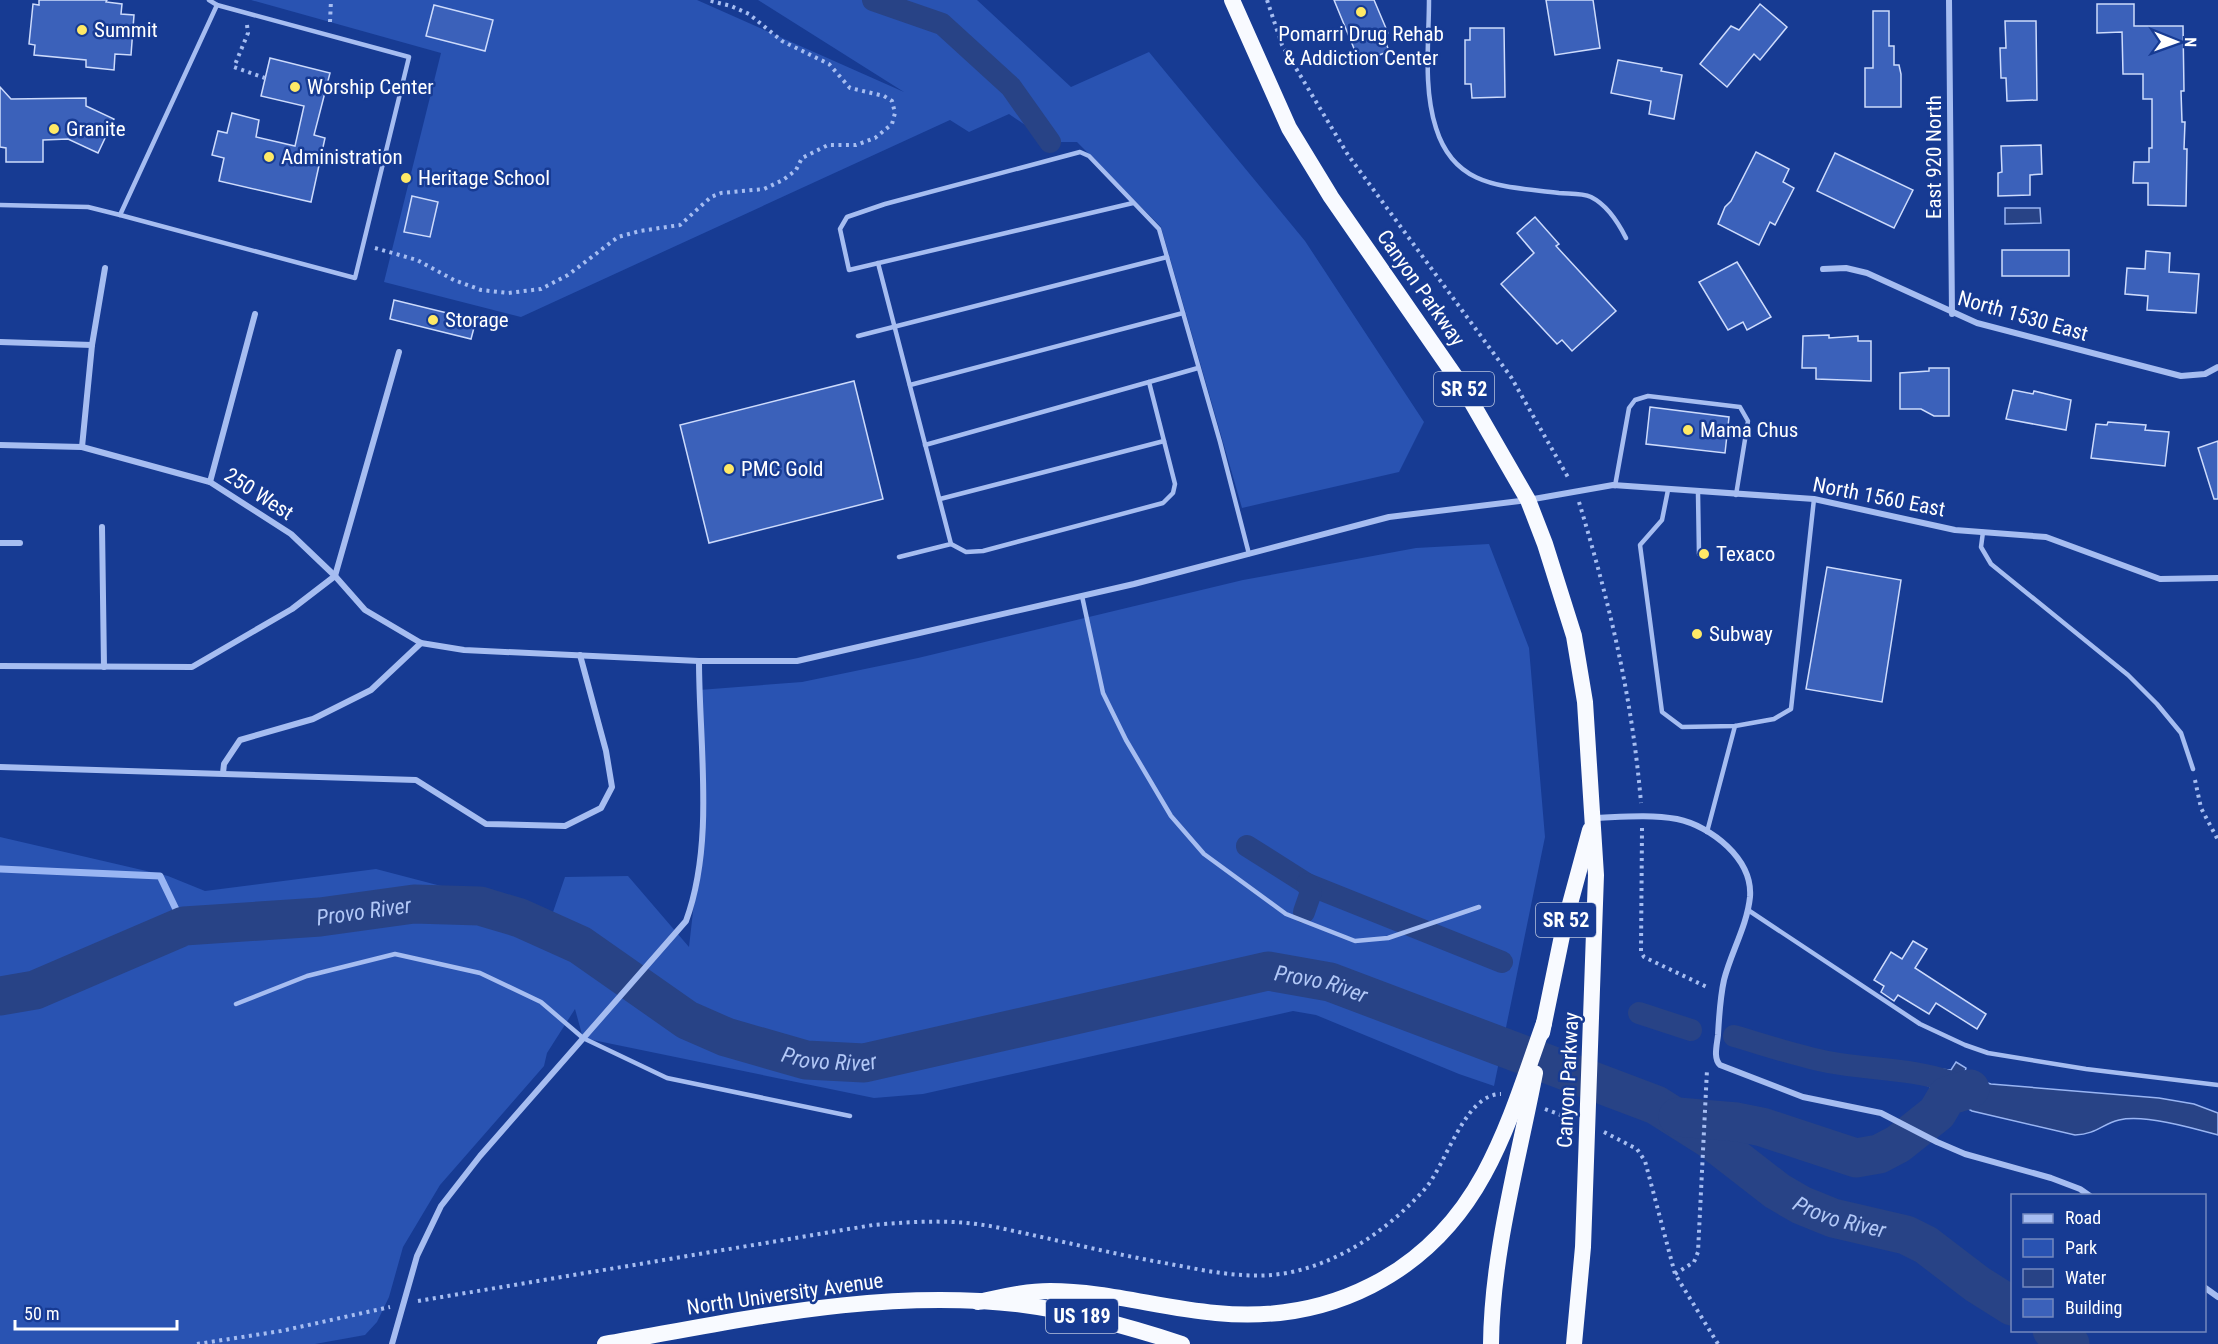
<svg xmlns="http://www.w3.org/2000/svg" width="2218" height="1344" font-family="'Roboto Condensed',sans-serif">
  <style>
    .green { fill: #2953b2 }
    .water { fill: #284386; stroke: #99b5f3; stroke-width: 1.5 }
    .lines { fill: none; stroke-linecap: round; stroke-linejoin: round }
    .stream { stroke: #99b5f3; stroke-width: 7 }
    .canal { stroke: #284386; stroke-width: 22 }
    .river { stroke: #284386; stroke-width: 39 }
    .building { fill: #3b61ba; stroke: #cddbfc; stroke-width: 1.5 }
    .path { stroke: #a6bdf1; stroke-width: 4; stroke-dasharray: 3 4.5; stroke-linecap: butt }
    .service { stroke: #a6bdf1; stroke-width: 4.5 }
    .minor { stroke: #a6bdf1; stroke-width: 6 }
    .trunk { stroke: #f8faff; stroke-width: 16 }
    .poi-dot { fill: #ffe966; stroke: #173b93; stroke-width: 2 }
    .labels { text-anchor: middle; stroke-width: 5; stroke-linejoin: round; paint-order: stroke }
    .shield { fill: #173b93; stroke: #b9c4df; stroke-width: 1.5 }
    .shield-label { font-size: 20px; font-weight: bold; fill: #fff }
    .poi-label { font-size: 21px; fill: #fff; stroke: #173b93; text-anchor: start }
    .street-label { font-size: 21px; fill: #fff; stroke: #173b93 }
    .water-label { font-size: 22px; font-style: italic; fill: #b2c8f7; stroke: #173b93 }
  </style>
  <rect width="100%" height="100%" fill="#173b93"/>
  <g class="green">
    <path d="M251,0H697L904,92L758,0H977L1071,87L1149,52L1305,241L1424,422L1399,472L1242,508L1161,227L1077,142H1050L1009,114L969,132L950,120L521,317L384,282L441,53Z"/>
    <path d="M1489,544L1529,648L1545,837L1494,1086L1459,1074L1316,1015L1293,1011L923,1094L874,1098L583,1038L575,1009L547,1053L544,1066L440,1185L403,1247L389,1297L377,1322L365,1335L315,1344H0V837L168,876L205,891L376,869L552,915L565,877L628,876L689,947L703,823L699,690L802,682L918,658L1243,580L1416,548Z"/>
  </g>
  <g class="water">
    <path d="M2005,208H2040L2041,223L2005,224Z"/>
    <path d="M1956,1062L1966,1068L1965,1072L1974,1079L1991,1084L2159,1098L2194,1104L2218,1113V1135C2193,1128 2144,1114 2119,1120C2102,1124 2097,1134 2075,1135L1972,1111L1927,1085V1080L1922,1079L1923,1068L1951,1070Z"/>
  </g>
  <g class="lines">
    <path class="stream" d="M0,869L160,876L184,926"/>
    <g class="canal">
      <path d="M873,0L942,24L1011,87L1050,142"/>
      <path d="M1247,846L1307,884L1502,962"/>
      <path d="M1304,912L1311,892L1307,884"/>
      <path d="M1639,1013L1691,1030"/>
      <path d="M1734,1036C1765,1045 1797,1056 1828,1062C1870,1070 1911,1068 1951,1082"/>
    </g>
    <g class="river">
      <path id="s1" d="M0,996L35,990L184,926L320,917L414,904L480,906L520,918L580,945L687,1020L726,1037L806,1060L864,1063L1268,971L1330,982L1656,1105L1710,1139L1777,1191L1801,1205L1833,1218L1906,1235L1926,1245L1977,1284L2012,1306"/>
      <path d="M1678,1117L1737,1122L1762,1127L1856,1158L1879,1154L1898,1144L1937,1113L1947,1096L1970,1089"/>
      <path d="M2052,1330L2070,1344"/>
    </g>
  </g>
  <g class="building">
    <path d="M39,0H107L106,2L122,4L121,14L134,15L131,55L115,54L114,70L86,67V60L34,55L35,45L29,44L33,4L39,5Z"/>
    <path d="M1334,0H1374L1388,33L1383,35L1389,51L1360,63Z"/>
    <path d="M1546,0H1593L1600,48L1555,55Z"/>
    <path d="M1760,4L1787,27L1760,60L1754,54L1727,87L1700,64L1731,26L1739,30Z"/>
    <path d="M2097,4H2134V26H2183L2184,91H2181L2182,122H2185L2184,149H2187L2186,206L2148,205V183H2133L2134,162H2149V148H2152V99H2143V74H2123L2122,32L2097,33Z"/>
    <path d="M434,5L493,20L485,51L426,36Z"/>
    <path d="M1873,11H1889V46H1894V65H1899L1901,74V107H1865V68H1873Z"/>
    <path d="M2005,21H2036L2037,100L2007,101L2006,78H2001L2000,48H2006Z"/>
    <path d="M1470,28H1504L1505,97L1472,98L1471,84H1465V40H1470Z"/>
    <path d="M270,58L330,73L314,135L325,138L311,202L219,181L224,158L212,155L218,131L227,133L232,113L259,120L256,137L295,146L304,106L261,96Z"/>
    <path d="M1618,60L1662,68L1661,71L1682,75L1674,119L1649,114L1651,101L1611,93Z"/>
    <path d="M0,87L11,99L86,98V106L114,119L98,153L68,139L43,140V162H6V148L0,147Z"/>
    <path d="M2041,145L2042,174L2030,175V195L1998,196V173L2002,172L2001,146Z"/>
    <path d="M1756,152L1789,169L1783,182L1794,188L1775,225L1770,222L1759,245L1718,224L1725,207L1731,201Z"/>
    <path d="M1835,153L1913,190L1894,228L1817,191Z"/>
    <path d="M412,196L438,202L430,237L404,232Z"/>
    <path d="M1535,217L1559,244L1556,246L1616,311L1572,351L1562,340L1557,344L1501,284L1534,253L1517,233Z"/>
    <rect x="2002" y="250" width="67" height="26"/>
    <path d="M2146,251L2170,253L2169,272L2199,274L2196,313L2147,310L2148,296L2125,294L2127,268L2145,269Z"/>
    <path d="M1737,262L1771,317L1747,330L1743,322L1728,330L1699,282Z"/>
    <path d="M394,300L476,320L471,339L390,319Z"/>
    <path d="M1829,335V338L1858,336V341H1871V381L1816,379V368H1802L1803,336Z"/>
    <path d="M1929,368H1949V416H1934L1921,409H1900V373L1929,371Z"/>
    <path d="M854,381L883,499L709,543L680,425Z"/>
    <path d="M2013,390L2033,394L2034,391L2071,400L2066,430L2006,419Z"/>
    <path d="M1650,407L1729,417L1725,453L1646,444Z"/>
    <path d="M2108,422L2146,425L2145,430L2169,432L2165,466L2091,458L2096,424L2107,425Z"/>
    <path d="M2218,441V499H2214L2198,448Z"/>
    <path d="M1827,567L1901,580L1882,702L1806,689Z"/>
    <path d="M1913,941L1927,949L1915,968L1986,1014L1977,1029L1936,1003L1929,1014L1898,995L1894,1001L1881,992L1884,986L1874,980L1891,952L1902,959Z"/>
  </g>
  <g class="lines">
    <g class="path">
      <path d="M1267,0L1282,45L1348,155L1511,377L1569,479"/>
      <path d="M330,22L331,0"/>
      <path d="M247,25L248,33L234,67L265,78"/>
      <path d="M375,248L417,260L454,280L481,290L508,293L541,289L568,275L618,237L640,231L680,225L711,197L721,193L764,189L783,180L796,170L802,158L828,145H856L875,138L892,124L895,113L892,101L884,96L850,88L829,64L782,41L749,14L731,6L707,0"/>
      <path d="M1579,502C1610,605 1632,696 1641,803"/>
      <path d="M2195,780L2201,808L2218,840"/>
      <path d="M1642,828L1641,952L1644,957L1709,988"/>
      <path d="M1545,1109L1569,1118"/>
      <path d="M1604,1132L1637,1149L1645,1161L1675,1274L1718,1344"/>
      <path d="M1675,1274L1694,1262L1698,1252L1707,1070"/>
      <path d="M418,1301L873,1225C916,1221 959,1219 1000,1228C1057,1240 1113,1254 1170,1264C1213,1272 1256,1282 1300,1270C1349,1257 1391,1226 1424,1190C1446,1166 1464,1094 1501,1094"/>
      <path d="M197,1344L281,1331L390,1307"/>
    </g>
    <g class="service">
      <path d="M1429,0C1429,41 1423,88 1436,128C1455,189 1505,186 1559,193C1569,194 1582,193 1591,197C1607,205 1618,222 1626,238"/>
      <path d="M1133,203L849,270L840,229L847,217L885,204L1080,152L1089,156L1159,229L1220,442L1249,554"/>
      <path d="M0,205L88,207L120,215L217,5L209,0"/>
      <path d="M120,215L355,278L409,57L217,5"/>
      <path d="M878,263L951,544L899,557"/>
      <path d="M858,336L1167,257"/>
      <path d="M910,385L1183,313"/>
      <path d="M925,445L1149,382"/>
      <path d="M1615,486L1629,408L1635,400L1648,396L1740,407L1748,421L1736,495"/>
      <path d="M1668,490L1662,520L1640,545L1662,712L1682,727L1735,726L1774,719L1791,709L1814,499"/>
      <path d="M1698,493L1699,554"/>
      <path d="M940,499L1164,441"/>
      <path d="M1983,532L1981,547L1991,564L2128,675L2157,704L2181,733L2193,769"/>
      <path d="M951,544L966,552L983,551L1163,503L1173,493L1175,484L1149,382L1198,368"/>
      <path d="M1082,596L1103,693L1126,740L1171,816L1204,854L1286,914L1355,941L1388,938L1479,907"/>
      <path d="M1707,832L1735,726"/>
      <path d="M1748,910L1920,1024L1965,1045L1988,1053L2086,1069L2218,1085"/>
      <path d="M236,1004L307,976L395,954L480,973L541,1002L583,1038L667,1078L850,1116"/>
    </g>
    <g class="minor">
      <path d="M1949,0L1952,314"/>
      <path d="M1823,269L1846,268L1867,273L1977,323L2181,376L2205,374L2218,367"/>
      <path d="M0,342L92,345"/>
      <path d="M0,445L82,447L210,482L291,534L335,576L365,610L421,643L464,650L699,661H797L1134,584L1389,517L1528,500L1613,485L1814,499L1955,530L2046,537L2160,579L2218,578"/>
      <path d="M82,447L92,345L105,268"/>
      <path d="M210,482L255,314"/>
      <path d="M102,527L104,667"/>
      <path d="M0,543H20"/>
      <path d="M0,666L192,667L292,609L335,576L399,352"/>
      <path d="M0,767L416,780L486,824L565,826L601,808L612,787L606,751L580,655"/>
      <path d="M223,773L224,764L240,740L313,719L371,690L421,643"/>
      <path d="M1594,818C1621,817 1650,814 1677,819C1711,826 1753,859 1750,897C1747,926 1731,952 1724,980C1720,998 1719,1017 1718,1035C1717,1045 1713,1058 1720,1065L1803,1097L1881,1113L1937,1142L1965,1154L2051,1178L2080,1189L2090,1196"/>
      <path d="M2204,1287L2218,1297"/>
      <path d="M392,1344L417,1256L441,1206L480,1156L686,921C715,842 699,744 699,661"/>
    </g>
    <g class="trunk">
      <path d="M1232,0L1289,128L1331,197L1464,389L1528,500L1545,544L1574,636L1585,702L1596,875L1583,1247L1574,1344"/>
      <path d="M1542,1033L1564,926L1590,830"/>
      <path d="M978,1302C1002,1297 1025,1291 1050,1291C1106,1291 1160,1308 1216,1313C1328,1324 1429,1275 1484,1174C1510,1126 1526,1073 1544,1023"/>
      <path d="M605,1344C742,1320 884,1287 1024,1305C1078,1312 1130,1327 1182,1344"/>
      <path d="M1491,1344C1492,1253 1518,1162 1535,1073"/>
    </g>
  </g>
  <g class="poi-dot">
    <circle cx="1361" cy="12" r="6"/>
    <circle cx="82" cy="30" r="6"/>
    <circle cx="295" cy="87" r="6"/>
    <circle cx="54" cy="129" r="6"/>
    <circle cx="269" cy="157" r="6"/>
    <circle cx="406" cy="178" r="6"/>
    <circle cx="433" cy="320" r="6"/>
    <circle cx="1688" cy="430" r="6"/>
    <circle cx="729" cy="469" r="6"/>
    <circle cx="1704" cy="554" r="6"/>
    <circle cx="1697" cy="634" r="6"/>
  </g>
  <g class="labels">
    <g class="shield">
      <rect x="1434" y="372" width="60" height="34" rx="4.5"/>
      <rect x="1536" y="903" width="60" height="34" rx="4.5"/>
      <rect x="1046" y="1299" width="72" height="34" rx="4.5"/>
    </g>
    <g class="shield-label">
      <text x="1464" y="396">SR 52</text>
      <text x="1566" y="927">SR 52</text>
      <text x="1082" y="1323">US 189</text>
    </g>
    <g class="poi-label">
      <text x="94" y="37">Summit</text>
      <text x="1361" y="41" text-anchor="middle">Pomarri Drug Rehab<tspan x="1361" dy="24">&amp; Addiction Center</tspan></text>
      <text x="307" y="94">Worship Center</text>
      <text x="66" y="136">Granite</text>
      <text x="281" y="164">Administration</text>
      <text x="418" y="185">Heritage School</text>
      <text x="445" y="327">Storage</text>
      <text x="1700" y="437">Mama Chus</text>
      <text x="741" y="476">PMC Gold</text>
      <text x="1716" y="561">Texaco</text>
      <text x="1709" y="641">Subway</text>
    </g>
    <g class="street-label">
      <text transform="translate(1934 157) rotate(-90)" y="7">East 920 North</text>
      <text transform="translate(1421 288) rotate(55)" y="7">Canyon Parkway</text>
      <text transform="translate(2023 316) rotate(16)" y="7">North 1530 East</text>
      <text transform="translate(259 494) rotate(33)" y="7">250 West</text>
      <text transform="translate(1879 497) rotate(11)" y="7">North 1560 East</text>
      <text transform="translate(1568 1080) rotate(-87)" y="7">Canyon Parkway</text>
      <text transform="translate(785 1294) rotate(-8)" y="7">North University Avenue</text>
    </g>
    <g class="water-label">
      <text dy="8" stroke="none"><textPath href="#s1" startOffset="378">Provo River</textPath></text>
      <text dy="8" stroke="none"><textPath href="#s1" startOffset="1386">Provo River</textPath></text>
      <text dy="8" stroke="none"><textPath href="#s1" startOffset="882">Provo River</textPath></text>
      <text dy="8" stroke="none"><textPath href="#s1" startOffset="1960">Provo River</textPath></text>
    </g>
  </g>
  <rect x="2011" y="1194" width="195" height="138" fill="#173b93" stroke="#7489be" stroke-width="1.5"/>
  <rect x="2023" y="1214" width="30" height="9" fill="#a6bdf1" stroke="#7489be" stroke-width="1.5"/>
  <text x="2065" y="1224" font-size="18" fill="#ffffff">Road</text>
  <rect x="2023" y="1239" width="30" height="18" fill="#2953b2" stroke="#7489be" stroke-width="1.5"/>
  <text x="2065" y="1254" font-size="18" fill="#ffffff">Park</text>
  <rect x="2023" y="1269" width="30" height="18" fill="#284386" stroke="#7489be" stroke-width="1.5"/>
  <text x="2065" y="1284" font-size="18" fill="#ffffff">Water</text>
  <rect x="2023" y="1299" width="30" height="18" fill="#3b61ba" stroke="#7489be" stroke-width="1.5"/>
  <text x="2065" y="1314" font-size="18" fill="#ffffff">Building</text>
  <g transform="translate(2176 42) rotate(91)" stroke="#173b93" stroke-width="4.5" paint-order="stroke">
  <path d="M0-4.5L10 22L0 15L-10 22Z" fill="#ffffff"/>
  <text y="-9" font-size="16" font-weight="bold" text-anchor="middle" fill="#ffffff">N</text>
  </g>
  <path d="M15 1320v9h162v-9" fill="none" stroke="#ffffff" stroke-width="3"/>
  <text x="24" y="1320" font-size="18" fill="#ffffff" stroke="#173b93" stroke-width="4.5" paint-order="stroke">50 m</text>
</svg>
